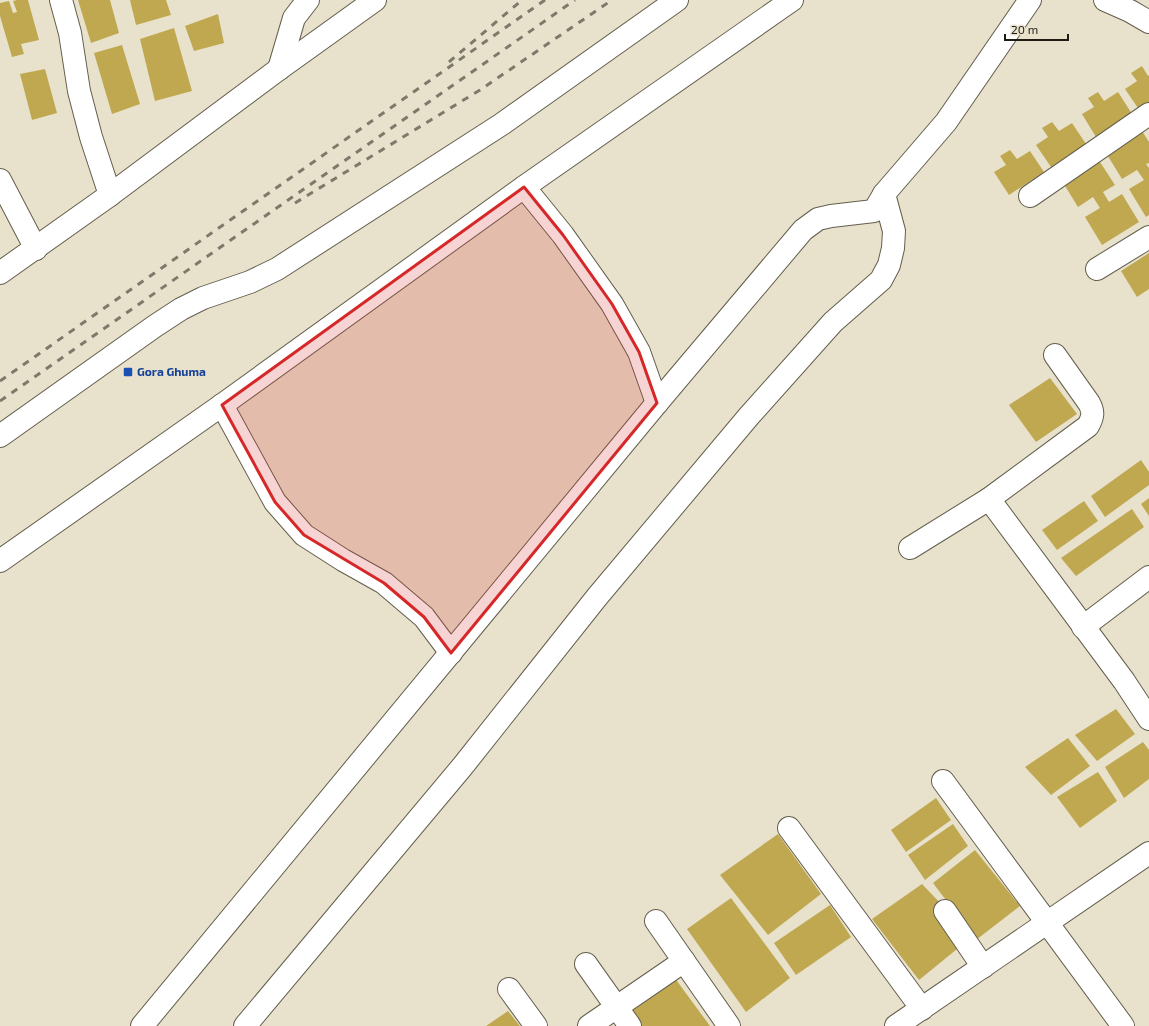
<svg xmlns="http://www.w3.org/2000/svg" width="1149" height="1026" font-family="'Exo 2',sans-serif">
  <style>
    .building { fill: #c0a850 }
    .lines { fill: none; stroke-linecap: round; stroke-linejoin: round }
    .minor-casing { stroke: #635e4c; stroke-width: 24 }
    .minor { stroke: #fff; stroke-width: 22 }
    .rail { stroke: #7d796b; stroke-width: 3; stroke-dasharray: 7 7; stroke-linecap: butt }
    .marked { fill: #d62828; fill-opacity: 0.2; stroke: #d62828; stroke-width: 3; stroke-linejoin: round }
    .transit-dot { fill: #1a4fb4; stroke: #e8e2cd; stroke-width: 1.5 }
    .labels { text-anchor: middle; stroke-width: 4; stroke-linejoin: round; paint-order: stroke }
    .transit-label { font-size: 12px; font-weight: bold; fill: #164399; stroke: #e8e2cd; text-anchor: start }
  </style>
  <rect width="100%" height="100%" fill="#e8e2cd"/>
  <g class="building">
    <path d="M17,0H28L39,40L21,44L24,54L12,57L0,16V3L9,1L13,13L17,12L13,1Z"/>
    <path d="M78,0H110L119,33L91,43Z"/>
    <path d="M130,0H166L171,15L136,25Z"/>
    <path d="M218,14L224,43L194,51L185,26Z"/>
    <path d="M174,28L192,91L155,101L140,39Z"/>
    <path d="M122,45L140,104L112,114L94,53Z"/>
    <path d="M1142,66L1148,76L1149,75V105L1140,111L1125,89L1137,81L1131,73Z"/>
    <path d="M45,69L57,113L32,120L20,74Z"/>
    <path d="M1098,92L1104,101L1118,92L1132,114L1096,137L1082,114L1094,107L1088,98Z"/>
    <path d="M1052,122L1059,131L1072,123L1086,144L1051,167L1036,145L1048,137L1042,128Z"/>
    <path d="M1142,131L1149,142V163L1146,164L1149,168V215L1146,217L1129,189L1144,180L1137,170L1122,179L1106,153Z"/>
    <path d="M1010,150L1017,159L1030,151L1044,172L1009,195L994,172L1006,165L1000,156Z"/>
    <path d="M1098,159L1115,185L1103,192L1109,202L1122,194L1139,222L1102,245L1085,217L1100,208L1093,197L1078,207L1062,181Z"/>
    <path d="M1149,253V289L1137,297L1121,271Z"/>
    <path d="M1050,378L1077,414L1036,442L1009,405Z"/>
    <path d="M1141,460L1149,472V485L1105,517L1091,496Z"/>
    <path d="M1149,498V516L1141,504Z"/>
    <path d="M1084,501L1098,521L1057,550L1042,530Z"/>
    <path d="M1132,509L1144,527L1076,576L1061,558Z"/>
    <path d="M1116,709L1135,734L1097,761L1075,735Z"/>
    <path d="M1068,738L1090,766L1051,795L1025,767Z"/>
    <path d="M1143,742L1149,750V779L1124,798L1105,767Z"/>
    <path d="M1098,772L1117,801L1080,828L1057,797Z"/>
    <path d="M936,798L951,820L906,852L891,830Z"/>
    <path d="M953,824L968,846L925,880L908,855Z"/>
    <path d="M778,834L821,894L768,935L720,875Z"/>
    <path d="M975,850L1020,906L976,940L933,883Z"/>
    <path d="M922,884L942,905L933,910L962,945L919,980L872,919Z"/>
    <path d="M731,898L790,978L746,1012L687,929Z"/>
    <path d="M830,905L851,937L796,975L774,943Z"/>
    <path d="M674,977L710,1026H642L629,1007Z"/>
    <path d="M508,1011L520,1026H486Z"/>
  </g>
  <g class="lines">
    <defs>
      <g id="minor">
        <path d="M61,0L70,33L79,91L91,137L110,195"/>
        <path d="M1105,0L1130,11L1149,22"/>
        <path d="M279,69L294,18L308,0"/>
        <path d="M0,180L36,249"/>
        <path d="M524,187L563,235L612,304L639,352L657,403"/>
        <path d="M1030,196L1149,114"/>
        <path d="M1097,269L1149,237"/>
        <path d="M0,273L110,195L279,69L375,0"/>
        <path d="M222,405L275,502L304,535L343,560L384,583L424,617L451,653"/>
        <path d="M0,436L155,326L181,309L203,298L250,282L277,269L502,124L677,0"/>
        <path d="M989,499L1124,681L1149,719"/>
        <path d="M910,548L989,499L1088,426C1093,417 1094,412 1089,403L1055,355"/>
        <path d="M0,561L222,405L524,187L792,0"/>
        <path d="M1083,627L1149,577"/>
        <path d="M943,781L1123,1026"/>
        <path d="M789,828L922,1009"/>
        <path d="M945,911L983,967"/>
        <path d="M656,921L729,1026"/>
        <path d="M586,964L630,1026"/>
        <path d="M509,989L536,1026"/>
        <path d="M142,1026L657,403L803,230L818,219L831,216L874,211L884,194L946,122L1030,0"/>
        <path d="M245,1026L462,767L597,597L749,416L833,322L881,280L889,265L893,248L894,231L884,194"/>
        <path d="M589,1026L684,961"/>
        <path d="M896,1026L1149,853"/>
      </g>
    </defs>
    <use href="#minor" class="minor-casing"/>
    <use href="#minor" class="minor"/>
    <g class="rail">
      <path d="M449,62L522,0"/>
      <path d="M295,203L480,90L612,0"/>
      <path d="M0,381L545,0"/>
      <path d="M0,401L575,0"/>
    </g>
  </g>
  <path class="marked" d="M524,187L563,235L612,304L639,352L657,403L451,653L424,617L384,583L304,535L275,502L222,405Z"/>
  <rect class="transit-dot" x="123" y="367" width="10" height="10" rx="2"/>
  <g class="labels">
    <g class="transit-label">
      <text x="137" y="376">Gora Ghuma</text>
    </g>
  </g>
  <path d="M1005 34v6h63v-6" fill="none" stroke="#1d1b13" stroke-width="2"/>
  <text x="1011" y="34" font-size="12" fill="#1d1b13" stroke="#e8e2cd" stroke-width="3" paint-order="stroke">20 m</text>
</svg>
